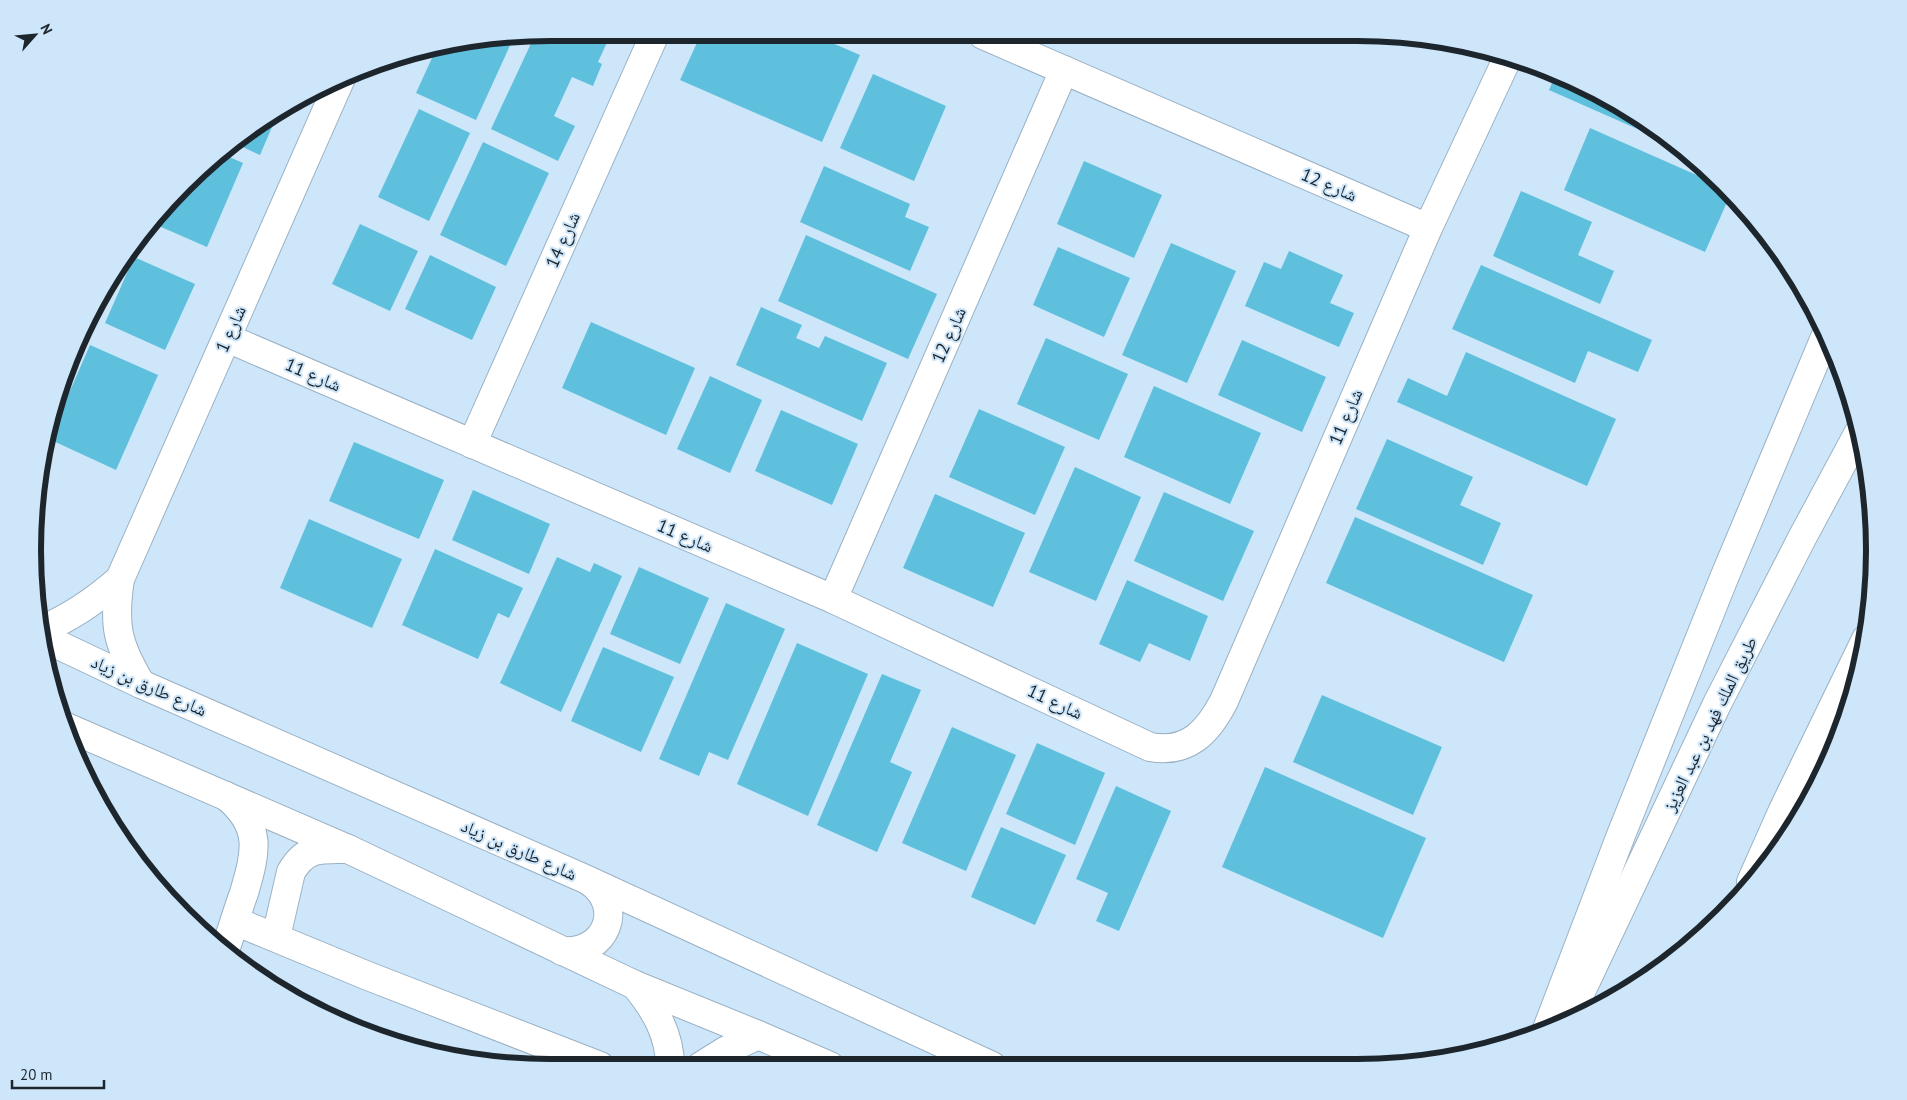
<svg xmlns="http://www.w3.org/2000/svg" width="1907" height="1100" font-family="'PT Sans','Noto Naskh Arabic',sans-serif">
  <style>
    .building { fill: #5ec0dc }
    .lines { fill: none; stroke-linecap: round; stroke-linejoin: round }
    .minor-casing { stroke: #9ab1c4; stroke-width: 30 }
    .major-casing { stroke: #9ab1c4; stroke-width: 30 }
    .highway-casing { stroke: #9ab1c4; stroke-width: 30 }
    .minor { stroke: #fff; stroke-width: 28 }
    .major { stroke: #fff; stroke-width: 28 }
    .highway { stroke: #fff; stroke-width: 28 }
    .labels { text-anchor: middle; stroke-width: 4; stroke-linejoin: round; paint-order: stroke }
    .street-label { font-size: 18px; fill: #1d262d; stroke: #cee6fa }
    .rim { fill: none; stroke: #1d262d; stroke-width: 6 }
  </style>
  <rect width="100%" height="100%" fill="#cee6fa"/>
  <g class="building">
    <path d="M610,36L598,62L602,64L593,86L572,77L554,116L575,126L558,161L491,129L534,37Z"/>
    <path d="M700,36H816L860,55L822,142L680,80Z"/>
    <path d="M482,37H504L512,41L476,120L416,93L437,47Z"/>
    <path d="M873,74L946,106L914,181L840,148Z"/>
    <path d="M1555,76L1644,120L1676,146L1549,90Z"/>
    <path d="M419,109L470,133L429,221L378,197Z"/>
    <path d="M278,113L260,155L232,142L235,139Z"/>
    <path d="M1590,128L1726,188L1731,193L1705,252L1564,190Z"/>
    <path d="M483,142L549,173L506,266L440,235Z"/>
    <path d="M220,153L243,163L207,247L152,223L184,184Z"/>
    <path d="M1084,161L1162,195L1134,258L1057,224Z"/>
    <path d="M824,166L910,204L905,217L929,227L910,271L800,222Z"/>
    <path d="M1521,191L1592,222L1578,255L1614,271L1600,304L1493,256Z"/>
    <path d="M360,224L418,251L390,311L332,284Z"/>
    <path d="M806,235L937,294L908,359L778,301Z"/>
    <path d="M1171,243L1236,271L1187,383L1122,355Z"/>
    <path d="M1058,247L1130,278L1104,337L1033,305Z"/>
    <path d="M1289,251L1343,275L1330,303L1354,313L1339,347L1245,306L1264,262L1281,269Z"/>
    <path d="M430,255L496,287L472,340L405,309Z"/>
    <path d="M134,257L195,284L165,350L105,323Z"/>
    <path d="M1481,265L1652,340L1638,372L1588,351L1575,383L1452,329Z"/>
    <path d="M761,307L802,325L796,338L819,348L825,336L887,363L862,421L736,365Z"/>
    <path d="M591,322L695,368L666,435L562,388Z"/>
    <path d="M1046,338L1128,374L1099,440L1017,404Z"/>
    <path d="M1242,340L1326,377L1302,432L1218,395Z"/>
    <path d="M90,345L158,375L116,470L49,439Z"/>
    <path d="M1466,352L1616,419L1587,486L1397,402L1408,378L1447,396Z"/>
    <path d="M710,376L762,400L730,473L677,449Z"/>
    <path d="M1154,386L1261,433L1230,504L1124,457Z"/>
    <path d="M979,409L1065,447L1035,515L949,477Z"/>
    <path d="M781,410L858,444L832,505L755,471Z"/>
    <path d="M1387,439L1473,477L1460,505L1501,523L1483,565L1356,509Z"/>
    <path d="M354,442L444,480L419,539L329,501Z"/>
    <path d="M1075,467L1141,497L1096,601L1029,572Z"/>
    <path d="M473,490L550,524L529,574L452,540Z"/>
    <path d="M1164,492L1254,531L1223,601L1134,561Z"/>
    <path d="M935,494L1025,533L993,607L903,568Z"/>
    <path d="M1355,517L1533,595L1504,662L1326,583Z"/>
    <path d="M309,519L402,559L372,628L280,588Z"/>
    <path d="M435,549L523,588L509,618L498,613L478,659L402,625Z"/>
    <path d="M557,557L590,572L594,563L622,576L561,712L500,683Z"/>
    <path d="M639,567L709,598L680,664L610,634Z"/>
    <path d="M1127,580L1208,616L1190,661L1149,643L1140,662L1099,644Z"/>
    <path d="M726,603L785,629L728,760L709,752L699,776L659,759Z"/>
    <path d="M797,643L868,674L808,816L737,784Z"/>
    <path d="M603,647L674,677L641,752L571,721Z"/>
    <path d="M882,674L921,690L890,762L912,772L877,852L817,825Z"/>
    <path d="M1322,695L1442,747L1413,815L1293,762Z"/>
    <path d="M952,727L1016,755L966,871L902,843Z"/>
    <path d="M1037,743L1105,773L1075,845L1006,814Z"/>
    <path d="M1265,767L1426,838L1383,938L1222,867Z"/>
    <path d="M1116,786L1171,811L1119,931L1096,921L1108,893L1076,879Z"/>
    <path d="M1001,827L1066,855L1035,925L971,897Z"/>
  </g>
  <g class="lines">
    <defs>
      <g id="minor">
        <path d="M983,35L1428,228"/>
        <path d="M227,338L833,599L1150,747C1188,754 1208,732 1224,701L1428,228L1508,57"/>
        <path d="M472,444L654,36"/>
        <path d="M833,599L1064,70"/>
        <path d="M43,629C72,617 96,600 120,579"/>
        <path d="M141,684C117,644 113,625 120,579L341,78"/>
        <path d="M235,921L368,976L600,1066"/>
        <path d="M276,937L291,872C306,846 321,849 348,849"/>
        <path d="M225,951C231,932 237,912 244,893C256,852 263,826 226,796"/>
        <path d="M635,985C655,1009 670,1035 670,1066"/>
        <path d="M701,1066L725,1051L758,1035"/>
      </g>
      <g id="major">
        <path d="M44,638L141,684L583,878L992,1066"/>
        <path d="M64,726L348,849L635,985L758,1035L830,1066"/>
        <path d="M562,951C606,955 626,906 589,881"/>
      </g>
      <g id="highway">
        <path d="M1751,882L1783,810L1866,639"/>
        <path d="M1569,1017L1717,704L1802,538L1859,432"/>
        <path d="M1547,1029L1621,835L1724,578L1826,335"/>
      </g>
    </defs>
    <use href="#minor" class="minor-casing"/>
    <use href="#major" class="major-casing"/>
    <use href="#highway" class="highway-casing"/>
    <use href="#minor" class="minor"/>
    <use href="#major" class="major"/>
    <use href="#highway" class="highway"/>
  </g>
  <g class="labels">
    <g class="street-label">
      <text transform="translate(1329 185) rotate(23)" y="6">شارع 12</text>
      <text transform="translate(563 240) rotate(-66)" y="6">شارع 14</text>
      <text transform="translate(231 329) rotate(-66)" y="6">شارع 1</text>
      <text transform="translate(949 335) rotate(-66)" y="6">شارع 12</text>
      <text transform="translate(313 375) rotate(23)" y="6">شارع 11</text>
      <text transform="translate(1346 417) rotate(-67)" y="6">شارع 11</text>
      <text transform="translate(685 536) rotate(23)" y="6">شارع 11</text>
      <text transform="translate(149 686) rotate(24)" y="6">شارع طارق بن زياد</text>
      <text transform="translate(1055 702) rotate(25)" y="6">شارع 11</text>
      <text transform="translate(1710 724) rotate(-64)" y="6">طريق الملك فهد بن عبد العزيز</text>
      <text transform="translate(519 850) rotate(24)" y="6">شارع طارق بن زياد</text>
    </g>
  </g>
  <path d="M0 0H1907V1100H0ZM550 41H1357A509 509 0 0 1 1866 550V550A509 509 0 0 1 1357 1059H550A509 509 0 0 1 41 550V550A509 509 0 0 1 550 41Z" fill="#cee6fa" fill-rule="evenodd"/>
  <path class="rim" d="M550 41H1357A509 509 0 0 1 1866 550V550A509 509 0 0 1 1357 1059H550A509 509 0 0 1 41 550V550A509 509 0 0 1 550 41Z"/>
  <g transform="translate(35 35) rotate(63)" stroke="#cee6fa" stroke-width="4" paint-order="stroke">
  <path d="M0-4L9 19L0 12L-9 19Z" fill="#1d262d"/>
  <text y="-8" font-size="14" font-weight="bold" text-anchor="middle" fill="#1d262d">N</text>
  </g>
  <path d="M12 1080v8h92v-8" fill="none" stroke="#1d262d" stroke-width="2.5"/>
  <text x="20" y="1080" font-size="15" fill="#1d262d" stroke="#cee6fa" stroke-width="4" paint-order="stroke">20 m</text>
</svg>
